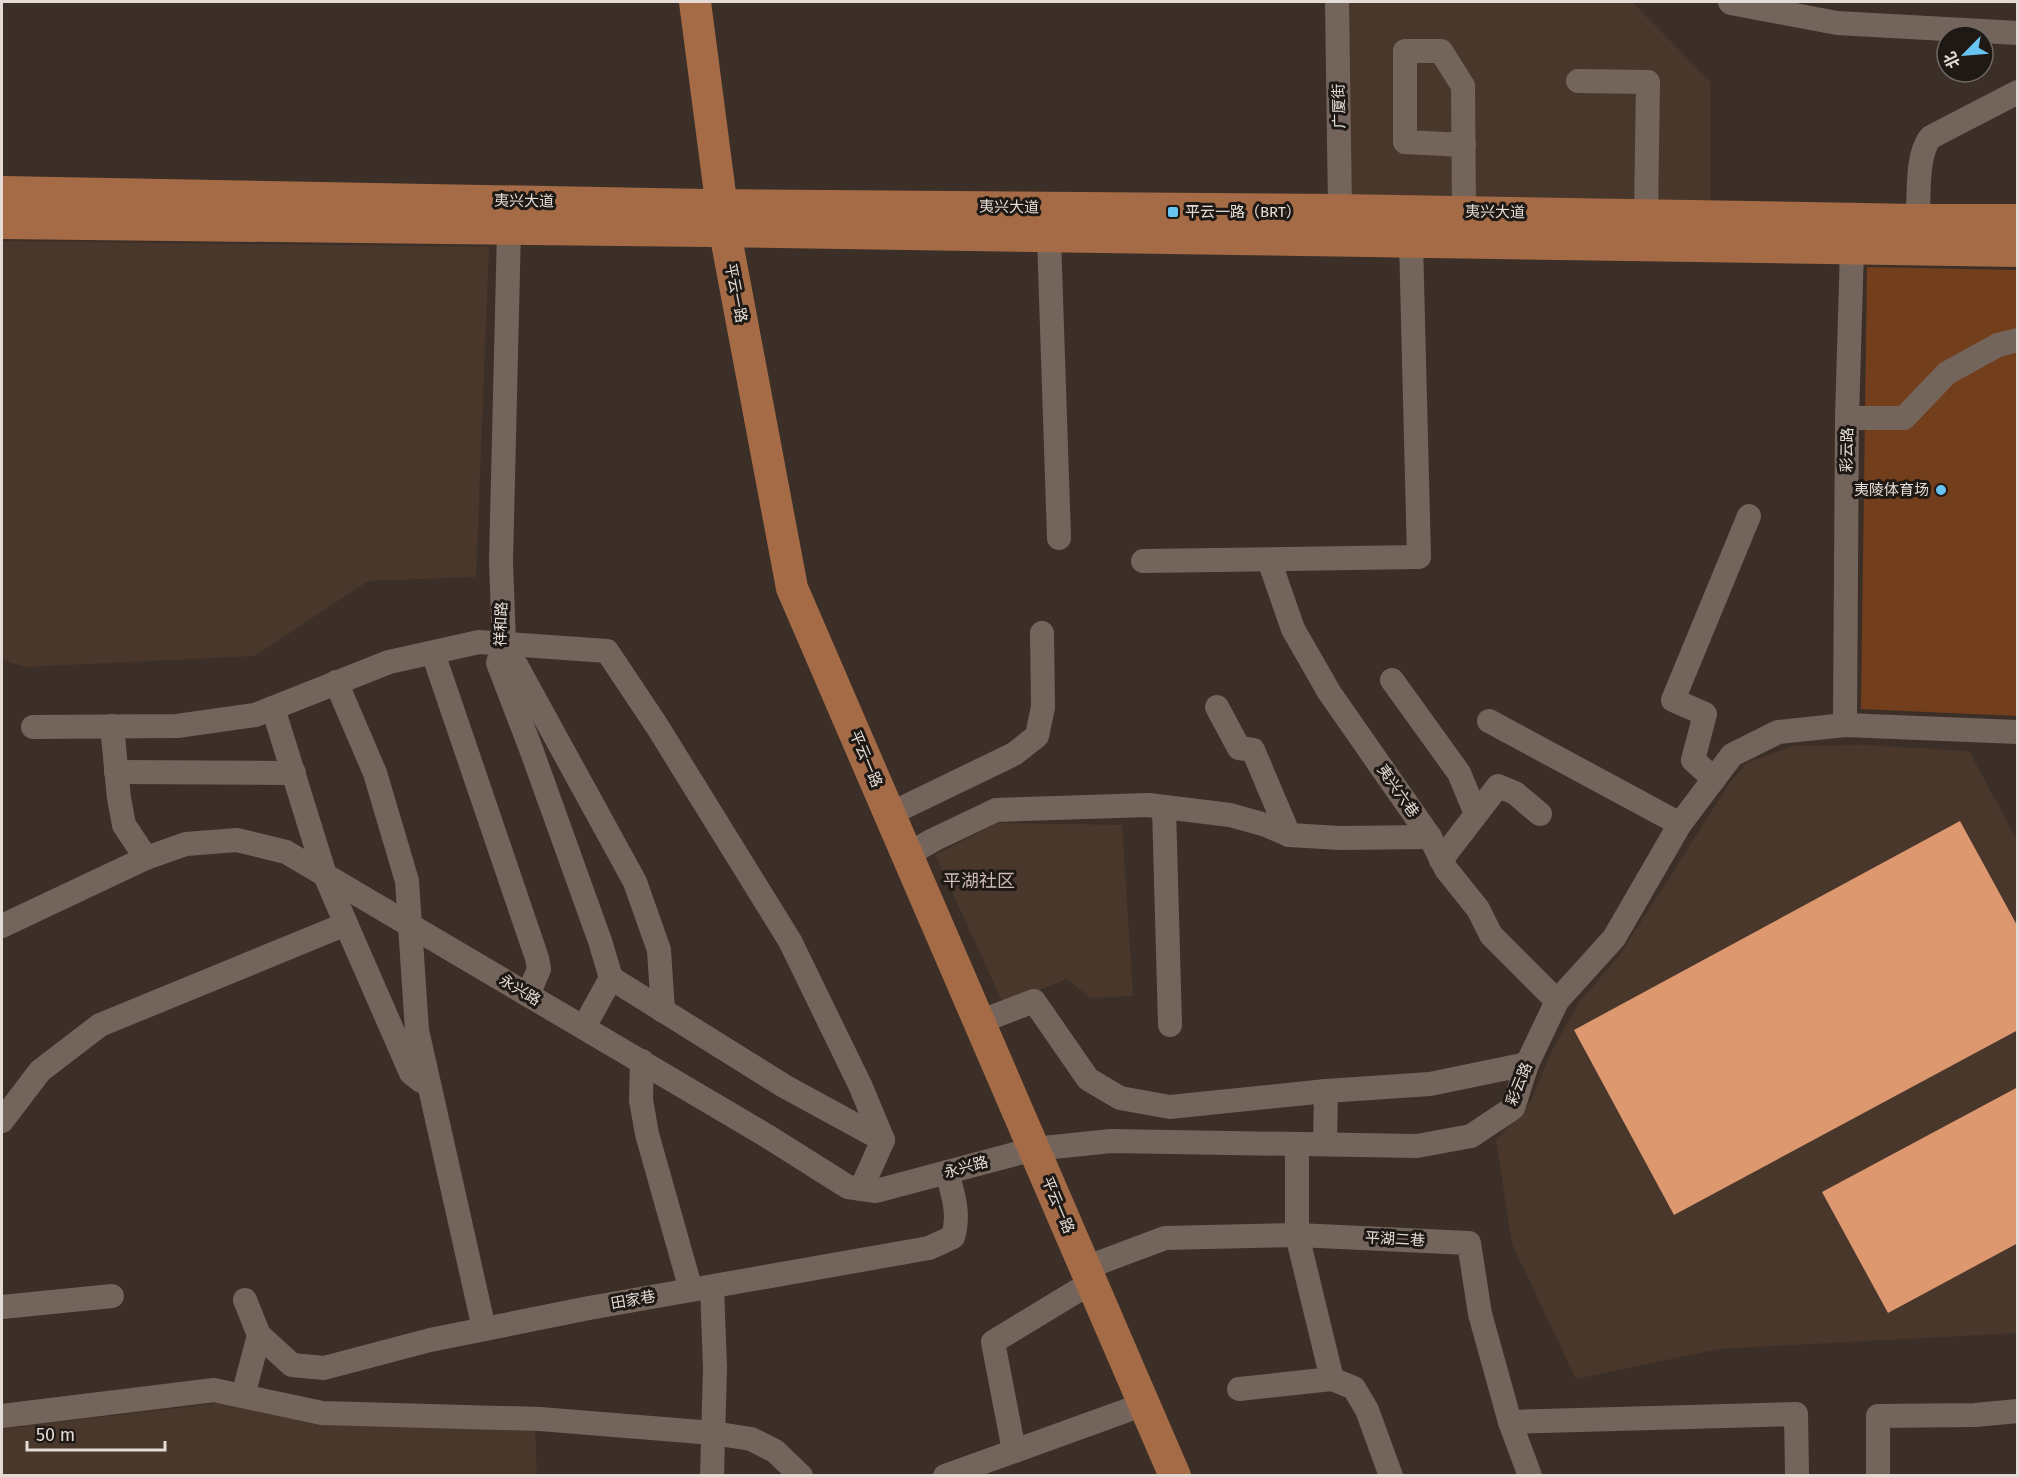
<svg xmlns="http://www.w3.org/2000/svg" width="2019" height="1477" font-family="'Fira Sans','Noto Sans SC',sans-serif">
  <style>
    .built { fill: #4a372c }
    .green { fill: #733e1c }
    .building { fill: #dd986f }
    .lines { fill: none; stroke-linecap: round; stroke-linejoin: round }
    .minor { stroke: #74655c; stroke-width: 24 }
    .major { stroke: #a56b46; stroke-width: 32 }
    .poi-dot { fill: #68c4f0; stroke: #1f1915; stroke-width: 2 }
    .labels { text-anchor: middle; stroke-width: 6; stroke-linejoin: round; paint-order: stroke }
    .street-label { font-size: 15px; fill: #e4dbd6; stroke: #1f1915 }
    .poi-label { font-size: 15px; fill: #e4dbd6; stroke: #1f1915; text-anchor: start }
    .quarter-label { font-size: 18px; fill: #ccbbb2; stroke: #1f1915 }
  </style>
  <rect width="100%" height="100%" fill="#3c2f27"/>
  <g class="built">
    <path d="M1345,2H1632L1710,81V203L1350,195Z"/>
    <path d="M1870,2H2017L2018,4H2017Z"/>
    <path d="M2,241L489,247L476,577L368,581L255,656L25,667L2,660Z"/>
    <path d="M1864,745L1969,751L2017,840V1333L1719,1349L1576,1379L1512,1244L1496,1140L1531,1101L1552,1050L1580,1001L1619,956L1729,784L1747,763L1793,746Z"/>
    <path d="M997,823L1122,825L1133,996L1091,998L1066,979L1004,1005L935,855Z"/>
    <path d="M227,1402L535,1427L537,1475H2V1429Z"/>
  </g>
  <path class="green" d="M1867,267L2017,270V716L1861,709Z"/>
  <g class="building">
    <path d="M1960,821L2018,927V1030L1674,1215L1574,1030Z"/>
    <path d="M2018,1087V1243L1888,1313L1822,1192Z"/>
  </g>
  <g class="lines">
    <g class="minor">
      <path d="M1337,2L1340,210"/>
      <path d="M1730,2L1731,3L1837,23L2018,33"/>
      <path d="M1578,81L1648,82L1646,215"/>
      <path d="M1464,212L1463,86L1441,51H1405V142L1464,145"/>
      <path d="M1918,220C1919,198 1916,153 1931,137L2018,92"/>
      <path d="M509,229L501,562L504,643L498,663L531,749L600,941L611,978L584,1027"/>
      <path d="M1049,237L1059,538"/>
      <path d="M1847,418H1904L1947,373L1998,345L2018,340"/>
      <path d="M1269,560L1293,629L1329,692L1430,837L1446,869L1478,909L1491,935L1557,1001"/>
      <path d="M1143,561L1419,557L1411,241"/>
      <path d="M504,643L635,882L659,950L663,1011"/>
      <path d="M433,653L537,958L539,969L528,995"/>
      <path d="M1392,680L1459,773L1476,814"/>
      <path d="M336,682L375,773L407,881L417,1030L484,1329"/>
      <path d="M1217,707L1239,748L1253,750L1289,835"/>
      <path d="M1489,721L1680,824"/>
      <path d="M1845,725L1847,418L1852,248"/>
      <path d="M112,726L119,798L124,825L146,858"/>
      <path d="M33,727L177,726L255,715L389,662L479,642L607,651L657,726L790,941L860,1085L883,1140L861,1189"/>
      <path d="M116,772L294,773"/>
      <path d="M1714,779L1693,760L1705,714L1673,700L1749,516"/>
      <path d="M1164,807L1170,1025"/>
      <path d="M890,814L1014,754L1037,736L1043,707L1042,633"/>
      <path d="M907,855L933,840L996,810L1148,805L1230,815L1266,825L1289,835L1340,838L1430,837"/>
      <path d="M1441,860L1498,786L1515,793L1540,814"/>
      <path d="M346,924L411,1073L421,1081H428"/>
      <path d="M2,926L146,858L186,844L237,840L286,852L767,1136L848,1187L876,1191L1034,1149L1111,1141L1417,1146L1471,1136L1513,1108L1527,1064L1557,1001L1614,938L1680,824L1732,755L1778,732L1845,725L2018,732"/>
      <path d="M611,978L784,1086L883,1140"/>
      <path d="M979,1022L1034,1001L1088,1079L1120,1098L1170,1107L1326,1091L1430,1084L1527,1064"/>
      <path d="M642,1061L641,1100L647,1134L691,1290"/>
      <path d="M2,1121L40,1071L100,1025L346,924L325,875L273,708"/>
      <path d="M1297,1144V1235L1332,1379"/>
      <path d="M1325,1144L1326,1091"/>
      <path d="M1085,1268L1165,1238L1297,1235L1469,1243L1480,1314L1510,1422L1530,1476"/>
      <path d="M2,1307L112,1296"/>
      <path d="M259,1335L292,1365L324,1368L430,1340L589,1308L929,1248L953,1237C960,1214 953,1194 947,1172"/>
      <path d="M1239,1389L1332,1379L1354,1388L1367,1410L1391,1476"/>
      <path d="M243,1396L259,1335L245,1300"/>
      <path d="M2,1416L214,1390L322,1413L540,1419L713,1433L751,1439L775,1451L801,1476"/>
      <path d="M1510,1422L1796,1414L1797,1476"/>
      <path d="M1014,1451L993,1342L1077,1291"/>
      <path d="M712,1476L715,1368L712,1287"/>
      <path d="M945,1476L1128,1410"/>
      <path d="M1878,1476V1416L1975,1415L2018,1411"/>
    </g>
    <g class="major">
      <path d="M695,2L725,232L792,588L1175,1476"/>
      <path d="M2,192L705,205L1340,210L1918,220H2018"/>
      <path d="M2,223L709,231L2018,251"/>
    </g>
  </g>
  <g class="poi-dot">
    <rect x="1167" y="206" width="12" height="12" rx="3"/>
    <circle cx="1941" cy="490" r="6"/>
  </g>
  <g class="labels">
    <g class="street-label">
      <text transform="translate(1339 106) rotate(-91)" y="5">广厦街</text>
      <text transform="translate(524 201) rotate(1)" y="5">夷兴大道</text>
      <text transform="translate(1009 207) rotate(1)" y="5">夷兴大道</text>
      <text transform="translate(1495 212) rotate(1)" y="5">夷兴大道</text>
      <text transform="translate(736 293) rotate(79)" y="5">平云一路</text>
      <text transform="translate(1847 450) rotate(-89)" y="5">彩云路</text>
      <text transform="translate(501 624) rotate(-88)" y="5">祥和路</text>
      <text transform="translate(866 759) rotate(67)" y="5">平云一路</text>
      <text transform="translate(1398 791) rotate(55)" y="5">夷兴六巷</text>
      <text transform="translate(520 990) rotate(31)" y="5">永兴路</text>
      <text transform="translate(1519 1084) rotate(-68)" y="5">彩云路</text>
      <text transform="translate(966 1167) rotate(-15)" y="5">永兴路</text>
      <text transform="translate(1058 1205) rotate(67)" y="5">平云一路</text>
      <text transform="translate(1395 1239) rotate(3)" y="5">平湖二巷</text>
      <text transform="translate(633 1300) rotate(-10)" y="5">田家巷</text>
    </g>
    <g class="poi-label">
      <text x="1185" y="217">平云一路（BRT）</text>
      <text x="1929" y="495" text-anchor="end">夷陵体育场</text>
    </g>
    <g class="quarter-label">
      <text x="979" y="887">平湖社区</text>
    </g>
  </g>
  <rect width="2019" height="1477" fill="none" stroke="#e4dbd6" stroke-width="6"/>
  <g transform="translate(1965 54) rotate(245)"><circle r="28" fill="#1f1915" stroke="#6e6762" stroke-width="1.5"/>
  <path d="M0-4.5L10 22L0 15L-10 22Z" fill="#68c4f0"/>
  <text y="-9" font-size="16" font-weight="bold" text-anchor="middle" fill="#e4dbd6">北</text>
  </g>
  <path d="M27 1441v9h138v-9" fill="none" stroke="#e4dbd6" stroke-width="3"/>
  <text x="36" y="1441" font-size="18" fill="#e4dbd6" stroke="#1f1915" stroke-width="4.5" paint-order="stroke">50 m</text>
</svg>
